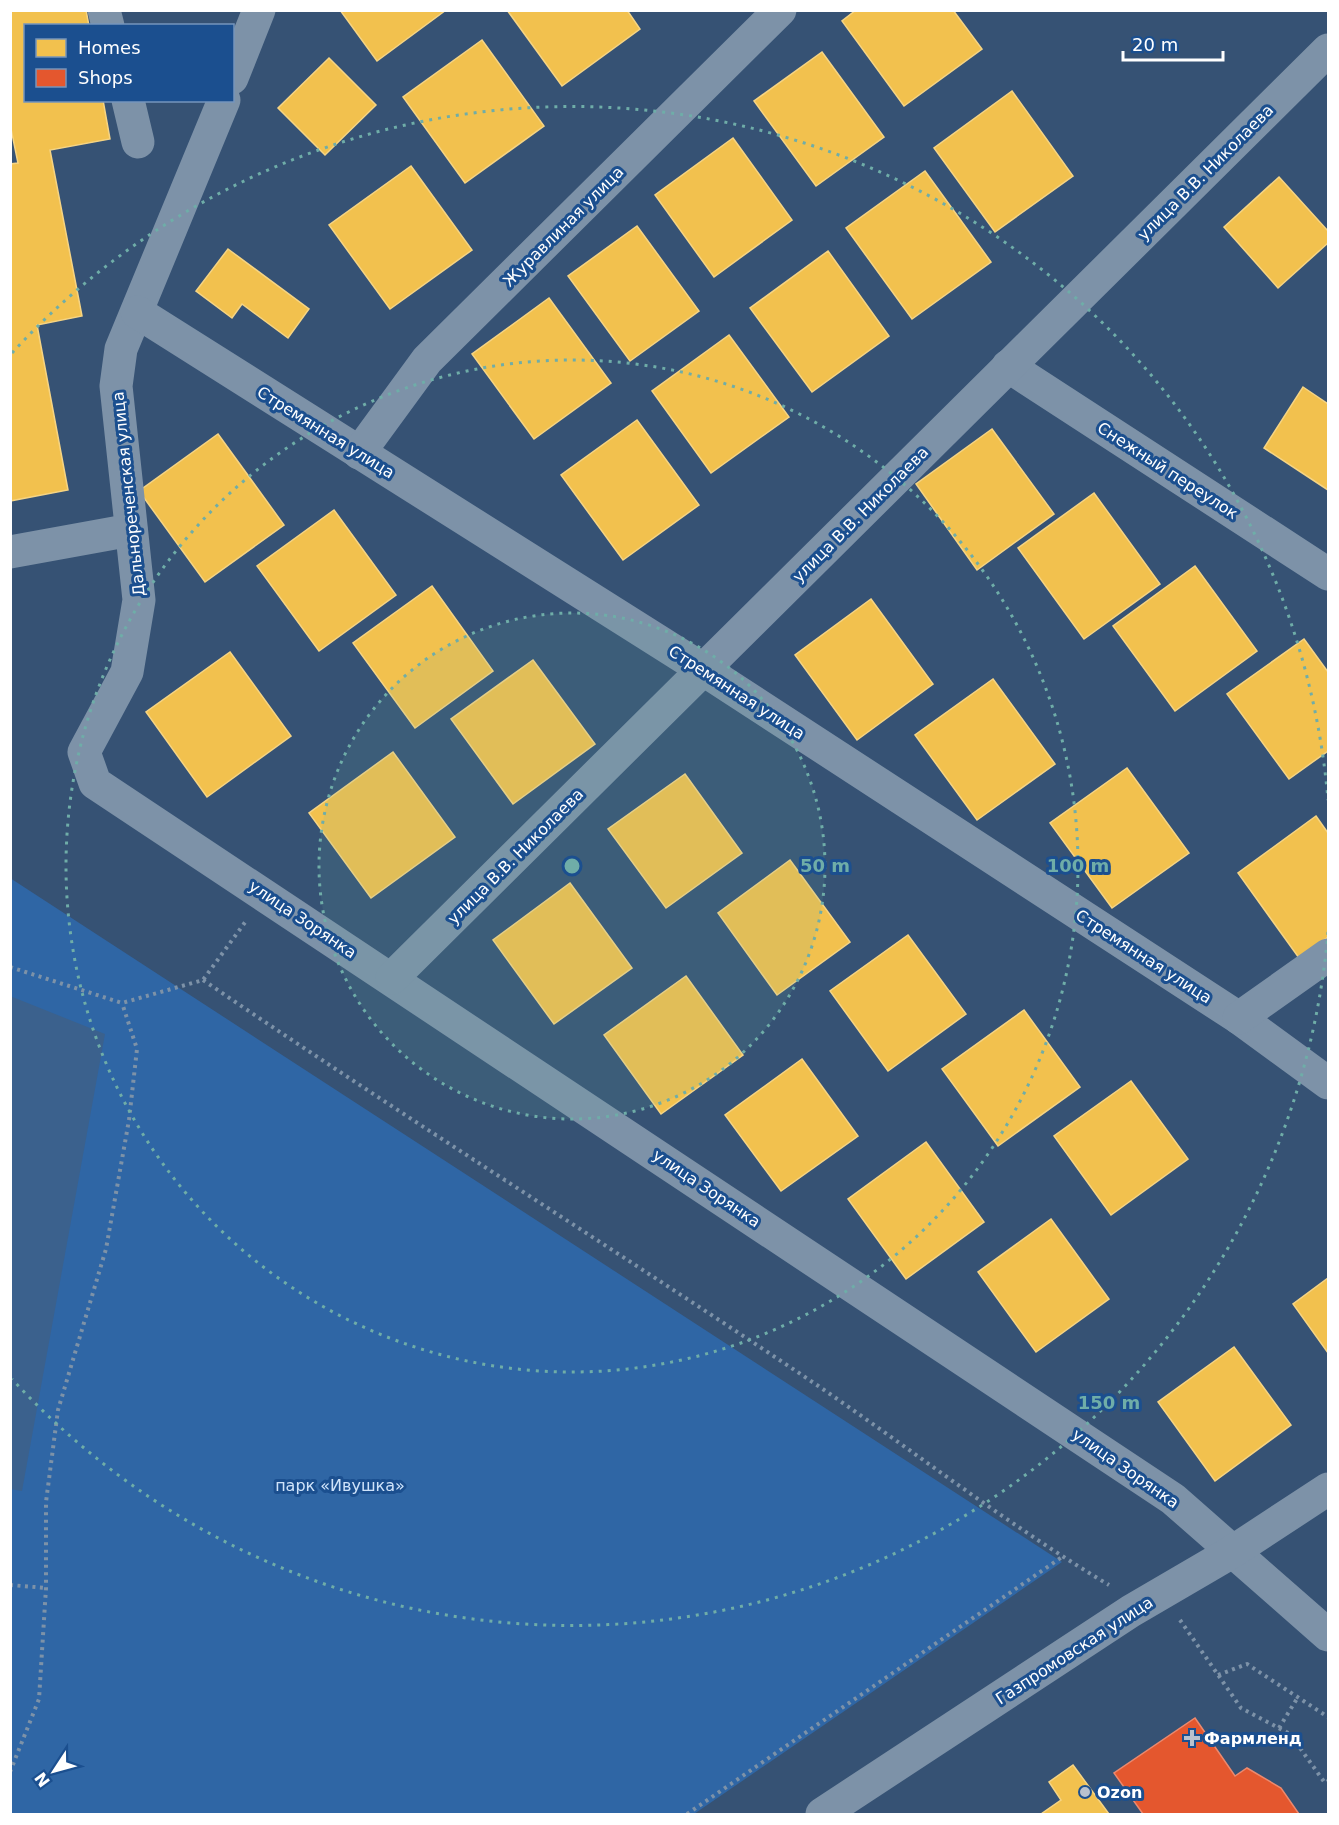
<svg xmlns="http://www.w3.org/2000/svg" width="1339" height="1825" font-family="'DejaVu Sans',sans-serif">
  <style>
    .green { fill: #2f66a5 }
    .water { fill: #3b618d }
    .homes { fill: #f2c14e; stroke: #f6d483; stroke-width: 1.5 }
    .shops { fill: #e4572e; stroke: #ec896d; stroke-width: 1.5 }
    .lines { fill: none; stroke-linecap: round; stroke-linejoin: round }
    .path { stroke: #7d92a8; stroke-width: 4; stroke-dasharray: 3 4.5; stroke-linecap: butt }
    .minor { stroke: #7d92a8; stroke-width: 33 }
    .ring { fill: none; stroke: #6fada8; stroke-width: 3; stroke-dasharray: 3 6 }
    .poi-dot { fill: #b9c2ce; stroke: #1b4f8f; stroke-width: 2 }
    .labels { text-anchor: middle; stroke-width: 6; stroke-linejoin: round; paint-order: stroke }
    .street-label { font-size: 16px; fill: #fff; stroke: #1b4f8f }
    .park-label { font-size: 16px; fill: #cfe3fa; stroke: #1b4f8f }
    .poi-label { font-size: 16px; font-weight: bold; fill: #fff; stroke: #1b4f8f; text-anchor: start }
    .centre { fill: #6fada8; stroke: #1b4f8f; stroke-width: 3 }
    .ring-label { font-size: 18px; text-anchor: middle; font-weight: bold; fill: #6fada8; stroke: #1b4f8f; stroke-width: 6; stroke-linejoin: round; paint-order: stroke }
  </style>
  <rect width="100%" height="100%" fill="#365274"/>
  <path class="green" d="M10,878L1062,1562L694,1814H11Z"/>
  <path class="water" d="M10,996L105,1034L22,1491L10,1489Z"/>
  <g class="homes">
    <path d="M10,10H86L89,26H26V100H103L110,139L50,150L82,316L37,325L68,490L10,501V164L18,163L10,124Z"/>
    <path d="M340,10H446L377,61Z"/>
    <path d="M507,10H627L640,29L562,86Z"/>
    <path d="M856,10H953L982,49L904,106L842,21Z"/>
    <path d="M482,40L544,126L465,183L403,97Z"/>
    <path d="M822,52L884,137L816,186L754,101Z"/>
    <path d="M329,58L376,105L325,155L278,108Z"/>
    <path d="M1012,91L1073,176L995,232L934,148Z"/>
    <path d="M733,138L792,220L714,277L655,195Z"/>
    <path d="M411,166L472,250L390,309L329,225Z"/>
    <path d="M925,171L991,262L912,319L846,228Z"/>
    <path d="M1279,177L1328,231V243L1278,288L1224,227Z"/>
    <path d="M637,226L699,311L630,361L568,276Z"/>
    <path d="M228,249L309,309L288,338L242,304L232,318L196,291Z"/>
    <path d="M828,251L889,336L812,392L750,308Z"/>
    <path d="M549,298L611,383L534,439L472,354Z"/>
    <path d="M729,335L789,417L711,473L652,391Z"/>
    <path d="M1303,387L1328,404V490L1264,448Z"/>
    <path d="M637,420L699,505L623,560L561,475Z"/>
    <path d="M992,429L1054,514L977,570L916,484Z"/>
    <path d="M218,434L284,525L205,582L139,491Z"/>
    <path d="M1094,493L1160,584L1084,639L1018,548Z"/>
    <path d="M334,510L396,595L319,651L257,566Z"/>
    <path d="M1195,566L1257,651L1175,711L1113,626Z"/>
    <path d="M432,586L493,671L415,728L353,643Z"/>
    <path d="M871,599L933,684L857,740L795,655Z"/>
    <path d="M1304,639L1328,672V751L1289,779L1227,694Z"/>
    <path d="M230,652L291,736L207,797L146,712Z"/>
    <path d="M533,660L595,744L513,804L451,719Z"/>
    <path d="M993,679L1055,764L977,820L915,735Z"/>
    <path d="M393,752L455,837L371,898L309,813Z"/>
    <path d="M1127,768L1189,853L1112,908L1050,823Z"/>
    <path d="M685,774L742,853L666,908L608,829Z"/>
    <path d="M1316,816L1328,833V937L1299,958L1238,873Z"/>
    <path d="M790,860L850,942L777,995L718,913Z"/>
    <path d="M570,883L632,968L554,1024L493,940Z"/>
    <path d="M908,935L966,1014L888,1071L830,991Z"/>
    <path d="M686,976L743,1055L661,1114L604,1035Z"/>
    <path d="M1024,1010L1080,1087L998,1146L942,1069Z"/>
    <path d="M802,1059L858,1136L781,1191L725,1115Z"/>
    <path d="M1131,1081L1188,1159L1111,1215L1054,1136Z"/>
    <path d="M926,1142L984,1222L906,1279L848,1199Z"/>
    <path d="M1051,1219L1109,1299L1036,1352L978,1272Z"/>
    <path d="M1328,1278V1353L1293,1304Z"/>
    <path d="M1234,1347L1291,1425L1215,1481L1158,1402Z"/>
    <path d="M1073,1765L1109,1814H1041L1061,1800L1049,1782Z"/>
  </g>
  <path class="shops" d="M1195,1718L1235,1776L1247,1768L1281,1788L1299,1814H1143L1114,1773Z"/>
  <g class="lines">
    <g class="path">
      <path d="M10,967L122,1003L203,980L246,921"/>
      <path d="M203,980C401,1115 603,1242 802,1375C905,1444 1003,1522 1109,1585"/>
      <path d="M10,1585L46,1588"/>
      <path d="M1180,1620L1241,1708L1290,1734L1325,1783L1328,1781"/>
      <path d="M1218,1675L1247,1664L1328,1717"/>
      <path d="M1279,1728L1298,1697"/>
      <path d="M10,1772L39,1699L46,1588V1502L58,1410L106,1249L129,1120L137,1049L122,1003"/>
      <path d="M687,1814L1062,1557"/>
    </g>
    <g class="minor">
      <path d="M104,10L108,26"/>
      <path d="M232,78L259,10"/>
      <path d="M128,100L138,142"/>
      <path d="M224,100L121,349L116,386L139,600L127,672L84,752L95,783L1173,1499L1328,1635"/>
      <path d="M137,312L704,670L1239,1018L1328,1083"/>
      <path d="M1008,366L1328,574"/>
      <path d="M359,453L427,360L780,10"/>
      <path d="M10,552L131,530"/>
      <path d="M392,978L1328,50"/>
      <path d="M1239,1018L1328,955"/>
      <path d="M822,1814L1131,1611L1232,1552L1328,1489"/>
    </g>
  </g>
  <circle cx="572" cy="866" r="253" fill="#6fada8" fill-opacity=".12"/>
  <g class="ring">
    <circle cx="572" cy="866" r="253"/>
    <circle cx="572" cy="866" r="506"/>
    <path d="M1328 932A759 759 0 0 1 12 1379M12 353A759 759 0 0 1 1328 800"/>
  </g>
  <g class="poi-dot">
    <path d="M1189 1729h6v6h6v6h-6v6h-6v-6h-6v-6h6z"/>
    <circle cx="1085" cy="1792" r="6"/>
  </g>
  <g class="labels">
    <g class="street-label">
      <text transform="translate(1205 172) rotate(-45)" y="6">улица В.В. Николаева</text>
      <text transform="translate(563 226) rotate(-45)" y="6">Журавлиная улица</text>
      <text transform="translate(326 432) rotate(32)" y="6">Стремянная улица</text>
      <text transform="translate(1168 470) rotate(33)" y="6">Снежный переулок</text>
      <text transform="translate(128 494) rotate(-96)" y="6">Дальнореченская улица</text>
      <text transform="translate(860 514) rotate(-45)" y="6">улица В.В. Николаева</text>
      <text transform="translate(737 692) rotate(33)" y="6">Стремянная улица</text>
      <text transform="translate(515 856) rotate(-45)" y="6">улица В.В. Николаева</text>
      <text transform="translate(303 919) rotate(34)" y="6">улица Зорянка</text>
      <text transform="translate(1144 956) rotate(33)" y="6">Стремянная улица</text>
      <text transform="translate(707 1188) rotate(34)" y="6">улица Зорянка</text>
      <text transform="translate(1126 1468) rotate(35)" y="6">улица Зорянка</text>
      <text transform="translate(1074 1650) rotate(-33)" y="6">Газпромовская улица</text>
    </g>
    <g class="park-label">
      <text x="340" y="1491">парк «Ивушка»</text>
    </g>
    <g class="poi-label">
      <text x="1204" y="1744">Фармленд</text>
      <text x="1097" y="1798">Ozon</text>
    </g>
  </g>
  <circle cx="572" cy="866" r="9" class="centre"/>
  <g class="ring-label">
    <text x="825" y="872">50 m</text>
    <text x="1078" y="872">100 m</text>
    <text x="1109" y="1409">150 m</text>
  </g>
  <rect width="1339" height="1825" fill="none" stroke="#ffffff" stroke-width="24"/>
  <rect x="24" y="24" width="210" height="78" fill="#1b4f8f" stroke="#7695bc" stroke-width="1.5"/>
  <rect x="36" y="39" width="30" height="18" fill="#f2c14e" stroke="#7695bc" stroke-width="1.5"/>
  <text x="78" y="54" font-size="18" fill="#ffffff">Homes</text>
  <rect x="36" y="69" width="30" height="18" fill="#e4572e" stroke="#7695bc" stroke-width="1.5"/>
  <text x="78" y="84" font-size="18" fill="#ffffff">Shops</text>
  <g transform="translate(54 1771) rotate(234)" stroke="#1b4f8f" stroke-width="4.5" paint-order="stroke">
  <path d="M0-4.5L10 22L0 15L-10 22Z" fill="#ffffff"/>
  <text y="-9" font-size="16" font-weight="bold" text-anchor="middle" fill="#ffffff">N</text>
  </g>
  <path d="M1123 51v9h100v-9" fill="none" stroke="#ffffff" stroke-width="3"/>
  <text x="1132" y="51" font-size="18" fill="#ffffff" stroke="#1b4f8f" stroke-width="4.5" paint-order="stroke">20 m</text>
</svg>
